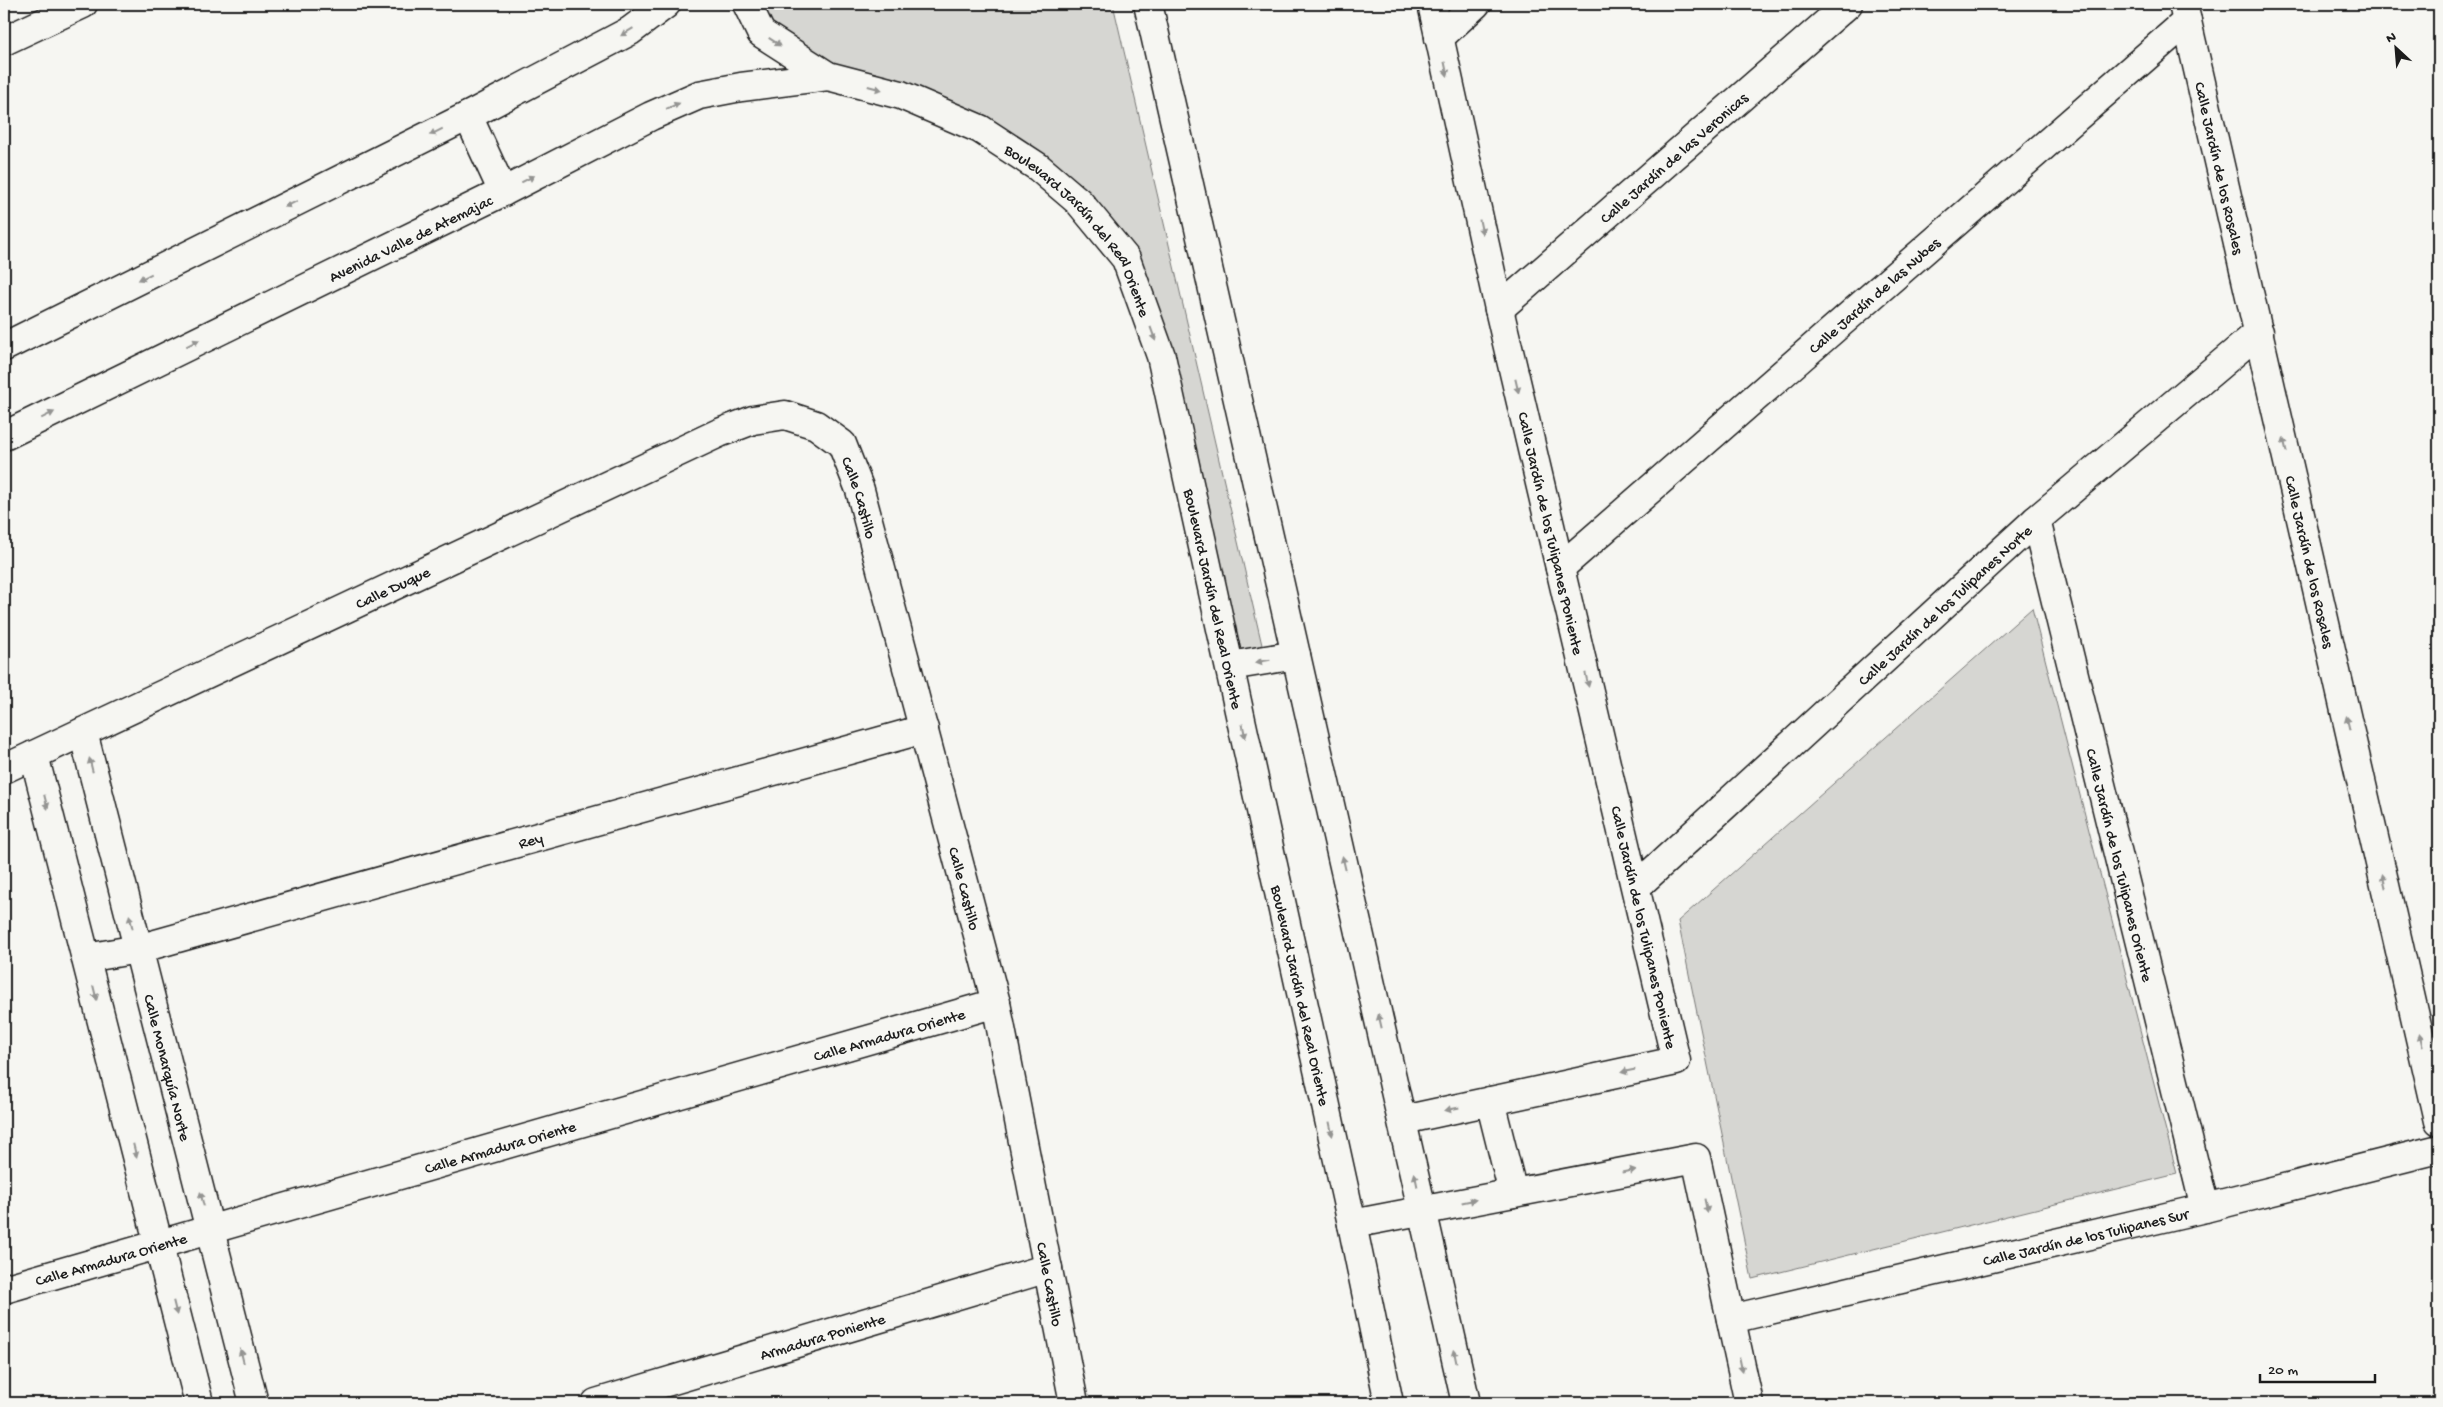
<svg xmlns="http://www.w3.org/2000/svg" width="2443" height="1407" font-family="'Gochi Hand',sans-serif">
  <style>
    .green { fill: #d6d6d2; stroke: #797977 }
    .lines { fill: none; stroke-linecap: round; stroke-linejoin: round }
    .minor-casing { stroke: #1c1c1c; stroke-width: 31 }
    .minor { stroke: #f6f6f2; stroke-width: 28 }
    .oneway { fill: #949492 }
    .labels { text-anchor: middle; stroke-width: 4; stroke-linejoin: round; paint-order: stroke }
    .street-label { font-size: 16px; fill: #1c1c1c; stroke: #f6f6f2 }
  </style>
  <rect width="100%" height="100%" fill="#f6f6f2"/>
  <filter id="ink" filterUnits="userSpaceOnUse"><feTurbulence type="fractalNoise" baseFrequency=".02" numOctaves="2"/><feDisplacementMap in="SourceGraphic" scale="10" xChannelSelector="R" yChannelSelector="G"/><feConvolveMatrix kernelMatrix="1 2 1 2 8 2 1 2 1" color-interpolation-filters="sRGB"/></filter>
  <g filter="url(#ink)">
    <g class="green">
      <path d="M755,4H1113L1262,645L1232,653L1129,255L1041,163L793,50Z"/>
      <path d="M2032,608L2177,1174L1752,1279L1678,921Z"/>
    </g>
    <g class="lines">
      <defs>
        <g id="minor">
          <path id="s1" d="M747,4L761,33L828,76L901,95L980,129L1038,167L1079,202L1126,259L1161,356L1352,1224L1389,1403"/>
          <path d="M1148,4L1466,1403"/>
          <path id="s2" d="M2183,4L2439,1121"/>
          <path d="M1439,38L1476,4"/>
          <path d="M4,41L83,4"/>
          <path d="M468,116L503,192"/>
          <path id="s3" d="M1499,309L1848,4"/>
          <path d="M4,347L468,116L630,31L666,4"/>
          <path id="s4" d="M4,436L503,192L651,116L699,95L741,87L828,76"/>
          <path id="s5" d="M2036,520L2205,1208"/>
          <path id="s6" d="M1560,568L2187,21"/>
          <path d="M1230,666L1296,655"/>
          <path id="s7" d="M83,732L254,1403"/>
          <path d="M34,755L199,1403"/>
          <path id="s8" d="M4,769L719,433L753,420L785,415L816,425L842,444L860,490L996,1003L1074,1403"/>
          <path id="s9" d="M1636,887L2036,520L2259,332"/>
          <path id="s10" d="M86,958L138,949L924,729"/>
          <path d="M1490,1101L1513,1193"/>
          <path d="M1403,1120L1676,1061L1499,309L1432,4"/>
          <path d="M1352,1224L1696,1158L1749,1403"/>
          <path id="s11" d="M4,1289L996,1003"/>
          <path id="s12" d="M1731,1319L2205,1208L2439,1149"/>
          <path id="s13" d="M596,1403L1048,1268"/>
        </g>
      </defs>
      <use href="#minor" class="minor-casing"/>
      <use href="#minor" class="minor"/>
    </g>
    <defs><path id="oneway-solid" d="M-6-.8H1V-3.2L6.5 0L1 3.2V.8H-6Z" transform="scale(1.25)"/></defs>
    <g class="oneway">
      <use href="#oneway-solid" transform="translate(627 32) rotate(149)"/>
      <use href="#oneway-solid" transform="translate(775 42) rotate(33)"/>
      <use href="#oneway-solid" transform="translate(1446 69) rotate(78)"/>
      <use href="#oneway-solid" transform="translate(875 88) rotate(15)"/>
      <use href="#oneway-solid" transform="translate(673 106) rotate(-23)"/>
      <use href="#oneway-solid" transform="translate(436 132) rotate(154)"/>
      <use href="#oneway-solid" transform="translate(528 179) rotate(-27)"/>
      <use href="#oneway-solid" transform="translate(291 204) rotate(154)"/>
      <use href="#oneway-solid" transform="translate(1481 227) rotate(78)"/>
      <use href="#oneway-solid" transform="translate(145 277) rotate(154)"/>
      <use href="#oneway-solid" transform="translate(1153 334) rotate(70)"/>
      <use href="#oneway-solid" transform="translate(193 343) rotate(-26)"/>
      <use href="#oneway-solid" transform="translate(1517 386) rotate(77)"/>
      <use href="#oneway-solid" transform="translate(48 415) rotate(-26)"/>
      <use href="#oneway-solid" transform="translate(2285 445) rotate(-103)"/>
      <use href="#oneway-solid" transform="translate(1263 661) rotate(170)"/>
      <use href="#oneway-solid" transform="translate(1587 680) rotate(77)"/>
      <use href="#oneway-solid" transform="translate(2348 723) rotate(-103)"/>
      <use href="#oneway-solid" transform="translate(1244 731) rotate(78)"/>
      <use href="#oneway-solid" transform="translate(91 765) rotate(-104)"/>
      <use href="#oneway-solid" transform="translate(46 802) rotate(76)"/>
      <use href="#oneway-solid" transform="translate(1344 863) rotate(-103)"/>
      <use href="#oneway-solid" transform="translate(2384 881) rotate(-103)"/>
      <use href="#oneway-solid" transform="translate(131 922) rotate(-104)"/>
      <use href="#oneway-solid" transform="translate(95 993) rotate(76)"/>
      <use href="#oneway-solid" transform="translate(1380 1021) rotate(-103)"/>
      <use href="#oneway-solid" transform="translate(2421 1040) rotate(-103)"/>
      <use href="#oneway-solid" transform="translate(1628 1071) rotate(168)"/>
      <use href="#oneway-solid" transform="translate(1452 1109) rotate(168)"/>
      <use href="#oneway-solid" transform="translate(1331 1129) rotate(78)"/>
      <use href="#oneway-solid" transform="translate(135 1151) rotate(76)"/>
      <use href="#oneway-solid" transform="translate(1629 1171) rotate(-11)"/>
      <use href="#oneway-solid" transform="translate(1416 1180) rotate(-102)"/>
      <use href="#oneway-solid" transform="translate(202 1199) rotate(-104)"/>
      <use href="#oneway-solid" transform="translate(1469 1201) rotate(-11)"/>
      <use href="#oneway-solid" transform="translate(1706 1206) rotate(78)"/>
      <use href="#oneway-solid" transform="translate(175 1308) rotate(76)"/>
      <use href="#oneway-solid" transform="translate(242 1356) rotate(-104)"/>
      <use href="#oneway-solid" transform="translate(1455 1356) rotate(-102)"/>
      <use href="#oneway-solid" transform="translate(1741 1365) rotate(78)"/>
    </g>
  </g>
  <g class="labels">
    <g class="street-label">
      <text dy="6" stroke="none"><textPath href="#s3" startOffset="231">Calle Jardín de las Veronicas</textPath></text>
      <text dy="6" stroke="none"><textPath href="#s2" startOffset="168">Calle Jardín de los Rosales</textPath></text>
      <text dy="6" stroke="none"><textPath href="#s1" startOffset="418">Boulevard Jardín del Real Oriente</textPath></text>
      <text dy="6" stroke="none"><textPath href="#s4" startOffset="452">Avenida Valle de Atemajac</textPath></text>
      <text dy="6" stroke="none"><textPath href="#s6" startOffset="416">Calle Jardín de las Nubes</textPath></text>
      <text dy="6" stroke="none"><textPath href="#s8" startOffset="980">Calle Castillo</textPath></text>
      <text transform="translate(1552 533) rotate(77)" y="6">Calle Jardín de los Tulipanes Poniente</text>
      <text dy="6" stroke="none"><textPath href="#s2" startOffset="572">Calle Jardín de los Rosales</textPath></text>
      <text dy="6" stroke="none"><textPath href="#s8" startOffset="429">Calle Duque</textPath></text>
      <text dy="6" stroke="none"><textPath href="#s1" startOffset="822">Boulevard Jardín del Real Oriente</textPath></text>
      <text dy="6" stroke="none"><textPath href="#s9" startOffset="418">Calle Jardín de los Tulipanes Norte</textPath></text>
      <text dy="6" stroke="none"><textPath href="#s10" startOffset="460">Rey</textPath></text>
      <text dy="6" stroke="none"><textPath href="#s5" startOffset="355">Calle Jardín de los Tulipanes Oriente</textPath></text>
      <text dy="6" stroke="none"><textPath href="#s8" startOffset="1385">Calle Castillo</textPath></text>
      <text transform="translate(1645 927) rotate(77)" y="6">Calle Jardín de los Tulipanes Poniente</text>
      <text dy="6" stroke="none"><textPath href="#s1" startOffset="1228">Boulevard Jardín del Real Oriente</textPath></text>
      <text dy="6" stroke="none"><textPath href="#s11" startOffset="921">Calle Armadura Oriente</textPath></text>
      <text dy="6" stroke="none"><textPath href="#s7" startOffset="346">Calle Monarquía Norte</textPath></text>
      <text dy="6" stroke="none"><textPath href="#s11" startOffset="516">Calle Armadura Oriente</textPath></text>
      <text dy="6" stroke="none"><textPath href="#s12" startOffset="364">Calle Jardín de los Tulipanes Sur</textPath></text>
      <text dy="6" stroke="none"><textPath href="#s11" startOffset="111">Calle Armadura Oriente</textPath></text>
      <text dy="6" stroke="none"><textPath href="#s8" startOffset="1790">Calle Castillo</textPath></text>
      <text dy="6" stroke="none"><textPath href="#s13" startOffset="236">Armadura Poniente</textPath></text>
    </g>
  </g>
  <rect width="2443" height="1407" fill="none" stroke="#f6f6f2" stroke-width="20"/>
  <rect x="10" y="10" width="2423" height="1387" fill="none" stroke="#1c1c1c" stroke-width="2" filter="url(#ink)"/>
  <g transform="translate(2396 48) rotate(334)" stroke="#f6f6f2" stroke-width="4" paint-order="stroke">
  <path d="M0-4L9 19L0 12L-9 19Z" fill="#1c1c1c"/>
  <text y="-8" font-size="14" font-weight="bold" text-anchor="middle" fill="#1c1c1c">N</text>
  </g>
  <path d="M2260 1374v8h115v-8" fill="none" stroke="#1c1c1c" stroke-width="2.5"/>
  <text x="2268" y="1374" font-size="15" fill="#1c1c1c" stroke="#f6f6f2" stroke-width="4" paint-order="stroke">20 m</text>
</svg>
